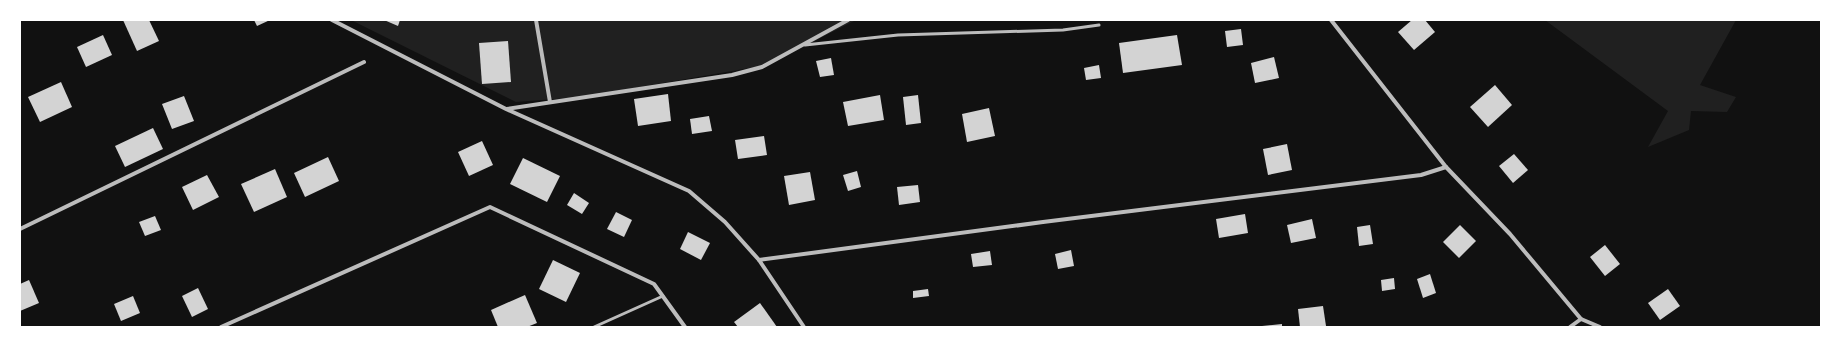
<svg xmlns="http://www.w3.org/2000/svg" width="1841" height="347" font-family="Barlow,sans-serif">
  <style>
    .green { fill: #202020 }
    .building { fill: #d3d3d3 }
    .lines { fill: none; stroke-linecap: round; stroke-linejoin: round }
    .service { stroke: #bcbcbc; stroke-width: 3 }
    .minor { stroke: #bcbcbc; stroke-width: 4 }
  </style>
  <rect width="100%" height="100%" fill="#111"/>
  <g class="green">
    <path d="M351,20H856L767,65L582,97L516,102Z"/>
    <path d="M1545,20H1736L1700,85L1736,97L1727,112L1691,111L1689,130L1648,147L1668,111Z"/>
  </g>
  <g class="building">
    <path d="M123,20H149L159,41L137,51Z"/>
    <path d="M254,20H270L257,26Z"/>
    <path d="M384,20H400L398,26Z"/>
    <path d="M1412,20H1425L1435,32L1414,50L1398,32Z"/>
    <path d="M1241,29L1243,45L1227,47L1225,31Z"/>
    <path d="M103,35L112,55L86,67L77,47Z"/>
    <path d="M1177,35L1182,65L1123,73L1119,43Z"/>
    <path d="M508,41L511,82L482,84L479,43Z"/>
    <path d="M1274,57L1279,78L1255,83L1251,63Z"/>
    <path d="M831,58L834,75L820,77L816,61Z"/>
    <path d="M1099,65L1101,78L1086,80L1084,68Z"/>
    <path d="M61,82L72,107L40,122L28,97Z"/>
    <path d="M1495,85L1512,105L1488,127L1470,107Z"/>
    <path d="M668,94L671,121L638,126L634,99Z"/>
    <path d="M880,95L884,120L848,126L843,102Z"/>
    <path d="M918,95L921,123L906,125L903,97Z"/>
    <path d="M184,96L194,121L172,129L162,104Z"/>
    <path d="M989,108L995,136L967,142L962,114Z"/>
    <path d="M709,116L712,131L692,134L690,119Z"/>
    <path d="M153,128L163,149L125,167L115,146Z"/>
    <path d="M764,136L767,155L738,159L735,140Z"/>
    <path d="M482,141L493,165L469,176L458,152Z"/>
    <path d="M1287,144L1292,170L1268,175L1263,149Z"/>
    <path d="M1514,154L1528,170L1513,183L1499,166Z"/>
    <path d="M328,157L339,181L305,197L294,173Z"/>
    <path d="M523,158L560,176L547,202L510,184Z"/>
    <path d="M275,169L287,197L254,212L241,184Z"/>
    <path d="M857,171L861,187L848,191L843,175Z"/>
    <path d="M810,172L815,200L789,205L784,176Z"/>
    <path d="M207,175L219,197L193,210L182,187Z"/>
    <path d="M918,185L920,202L899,205L897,187Z"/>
    <path d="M574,193L589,203L582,214L567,205Z"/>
    <path d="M616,212L632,220L624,237L607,229Z"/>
    <path d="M1245,214L1248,233L1219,238L1216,219Z"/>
    <path d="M155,216L161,230L145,236L139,222Z"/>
    <path d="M1312,219L1316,238L1291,243L1287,225Z"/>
    <path d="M1370,225L1373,244L1359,246L1357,227Z"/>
    <path d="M1460,225L1476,241L1459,258L1443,242Z"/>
    <path d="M688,232L710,243L701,260L680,249Z"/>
    <path d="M1605,245L1620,264L1605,276L1590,257Z"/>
    <path d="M1071,250L1074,266L1058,269L1055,254Z"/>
    <path d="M990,251L992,265L973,267L971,254Z"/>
    <path d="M553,260L580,273L566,302L539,289Z"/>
    <path d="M1430,274L1436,293L1423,298L1417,279Z"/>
    <path d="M1394,278L1395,289L1382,291L1381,280Z"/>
    <path d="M29,280L39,303L20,311V284Z"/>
    <path d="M198,288L208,309L192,317L182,296Z"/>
    <path d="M928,289L929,296L913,298V291Z"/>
    <path d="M1668,289L1680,306L1660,320L1648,303Z"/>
    <path d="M525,295L537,323L527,327H498L491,310Z"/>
    <path d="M133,296L140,313L121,321L114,304Z"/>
    <path d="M760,303L777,327H738L734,322Z"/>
    <path d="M1323,306L1326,326L1300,327L1298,309Z"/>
    <path d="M1282,324V327H1262V326Z"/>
  </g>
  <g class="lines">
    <g class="service">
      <path d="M805,45L898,35L1063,30L1099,25"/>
      <path d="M594,327L663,296"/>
    </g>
    <g class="minor">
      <path d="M332,20L506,109L689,191L725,222L759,260L804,327"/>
      <path d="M536,20L550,102"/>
      <path d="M1331,20L1446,167L1510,234L1581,319L1600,327"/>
      <path d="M507,109L732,75L762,67L848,20"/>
      <path d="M20,229L364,62"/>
      <path d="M759,260L1043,222L1421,175L1446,167"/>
      <path d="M221,327L490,207L654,284L685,327"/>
      <path d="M1570,327L1581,319"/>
    </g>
  </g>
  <rect width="1841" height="347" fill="none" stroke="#ffffff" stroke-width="42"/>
</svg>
